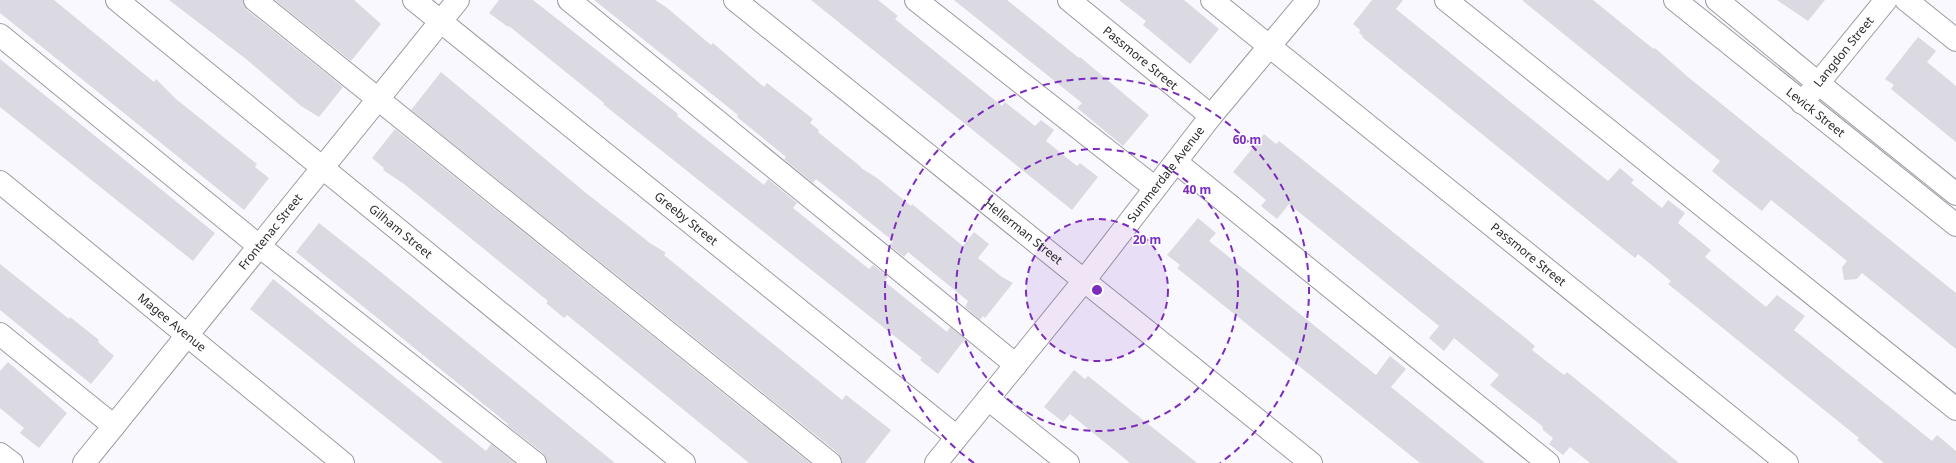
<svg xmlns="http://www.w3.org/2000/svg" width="1956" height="463" font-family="'Noto Sans',sans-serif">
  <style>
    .building { fill: #dbdae2 }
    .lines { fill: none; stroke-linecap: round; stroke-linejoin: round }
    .minor-casing { stroke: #9b9aa1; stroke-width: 24 }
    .major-casing { stroke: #9b9aa1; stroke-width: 24 }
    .minor { stroke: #fff; stroke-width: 22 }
    .major { stroke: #fff; stroke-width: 22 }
    .ring { fill: none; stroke: #7b2cbf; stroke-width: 2; stroke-dasharray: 7 5 }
    .labels { text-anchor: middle; stroke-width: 3; stroke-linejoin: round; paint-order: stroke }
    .street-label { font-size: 12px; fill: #2b2a2d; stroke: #fff }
    .centre { fill: #7b2cbf; stroke: #fff; stroke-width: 2 }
    .ring-label { font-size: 12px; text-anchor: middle; font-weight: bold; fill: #7b2cbf; stroke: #fff; stroke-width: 3; stroke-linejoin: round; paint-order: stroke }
  </style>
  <rect width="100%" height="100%" fill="#f8f8fe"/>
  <g class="building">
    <path d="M0,0H54L143,73L154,82L156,79L176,99L257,164L255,167L269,178L244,210L0,13Z"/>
    <path d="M169,0H243L247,10L343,87L319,117L301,106L246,59Z"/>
    <path d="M275,0H354L381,24L351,61Z"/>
    <path d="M499,0H533L678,114L677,116L682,120L764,185L768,179L797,203L793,208L869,269L873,265L888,277L884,281L947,332L950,327L965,339L938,374L920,360L922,358L603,104L604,103L509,26L508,27L489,13Z"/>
    <path d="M594,0H655L666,7L711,45L713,43L764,87L767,83L813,119L810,123L819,130L818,132L861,167V168L877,178L911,206L912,204L963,246L974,232L989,244L978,258L1002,277L1013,283L985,318L983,316L980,320L965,307L968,301L908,252L904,257L889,245L893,241L816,179L813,183L784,159L786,157L737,117L738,115Z"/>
    <path d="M811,0H878L898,16L895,19L1002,106L1005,102L1035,126L1041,120L1054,130L1046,141L1077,166L1080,163L1098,177L1072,210Z"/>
    <path d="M954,0H1007L1079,58L1080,57L1149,115L1123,146L1077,108L1082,103Z"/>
    <path d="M1119,0H1184L1219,29L1190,64L1143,25L1146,21Z"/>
    <path d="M1372,0H1403L1396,9L1608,181L1620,168L1634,180L1631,183L1662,208L1668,200L1685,213L1678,223L1711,250L1705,257L1766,307L1777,295L1805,316L1794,330L1932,441L1937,435L1956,451V463H1884L1857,440L1859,438L1668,284L1671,281L1638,254L1635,258L1362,37L1363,36L1359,33L1360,30L1353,24Z"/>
    <path d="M1522,0H1593L1651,47L1654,49L1655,48L1688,77L1956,293V349L1862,273L1857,279L1844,280L1842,267L1847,261L1771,200L1762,211L1729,185L1712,171L1720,161Z"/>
    <path d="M1777,0H1825L1808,21Z"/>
    <path d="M1918,37L1936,51L1927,62L1956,86V142L1891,89L1894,85L1885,79Z"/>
    <path d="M0,59L215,233L193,261L0,107Z"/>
    <path d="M441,72L586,193L650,243L666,253L664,255L842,400L846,395L891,430L865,463H842L838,453L411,110Z"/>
    <path d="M395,129L810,463H749L567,315L564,318L546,303L548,301L404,184L383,170L384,168L372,158Z"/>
    <path d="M1264,134L1276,144L1279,141L1523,336L1535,346L1532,350L1564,375L1567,372L1679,463H1590L1570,447L1563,455L1549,444L1553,438L1543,430L1542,426L1490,385L1499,375L1454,338L1444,351L1429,338L1439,326L1289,204L1277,219L1261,206L1266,200L1233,172Z"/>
    <path d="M1198,218L1216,233L1209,241L1376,375L1390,356L1406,369L1391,387L1485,463H1420L1177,268L1180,265L1167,255Z"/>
    <path d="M319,223L382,273L615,463H547L543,453L507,425L508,424L296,252Z"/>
    <path d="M0,264L69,319L70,317L99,340L98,342L114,356L91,384L0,310Z"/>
    <path d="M273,279L486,451L491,444L515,463H443L250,309Z"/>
    <path d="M8,362L67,413L39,448L20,433L24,428L0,408V371Z"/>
    <path d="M1074,370L1085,379L1088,376L1197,463H1130L1070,414L1063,422L1044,407Z"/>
  </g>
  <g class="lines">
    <defs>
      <g id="minor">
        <path id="s1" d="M117,0L684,463"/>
        <path d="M255,0L830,463"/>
        <path id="s2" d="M414,0L957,437"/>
        <path d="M569,0L1016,365"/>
        <path id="s3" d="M735,0L1311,463"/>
        <path d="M916,0L1155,188"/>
        <path id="s4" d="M1069,0L1211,116"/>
        <path id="s5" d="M1212,0L1787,463"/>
        <path d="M1446,0L1956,409"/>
        <path d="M1906,0L1956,40"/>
        <path d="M0,35L259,246L535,463"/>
        <path id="s6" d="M1802,103L1886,0"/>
        <path d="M1176,162L1548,463"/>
        <path id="s7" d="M0,182L343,463"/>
        <path d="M0,334L114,426"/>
        <path d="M988,399L1068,463"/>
        <path d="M0,454L12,463"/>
        <path id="s8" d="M84,463L458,0"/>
        <path id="s9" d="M936,463L1083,282L1211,116L1308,0"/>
      </g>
      <g id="major">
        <path id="s10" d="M1675,0L1956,225"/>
        <path d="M1717,0L1818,83L1956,194"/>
      </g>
    </defs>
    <use href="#minor" class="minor-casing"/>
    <use href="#major" class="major-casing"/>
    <use href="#minor" class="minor"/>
    <use href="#major" class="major"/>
  </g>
  <circle cx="1097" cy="290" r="71" fill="#7b2cbf" fill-opacity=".12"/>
  <g class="ring">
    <circle cx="1097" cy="290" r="71"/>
    <circle cx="1097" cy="290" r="141"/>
    <path d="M974 463A212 212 0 1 1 1220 463"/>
  </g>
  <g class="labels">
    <g class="street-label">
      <text dy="4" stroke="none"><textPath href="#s6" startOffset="66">Langdon Street</textPath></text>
      <text dy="4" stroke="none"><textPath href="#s4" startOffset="92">Passmore Street</textPath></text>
      <text dy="4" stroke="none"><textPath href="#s10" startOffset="180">Levick Street</textPath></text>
      <text dy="4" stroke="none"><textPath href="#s9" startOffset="369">Summerdale Avenue</textPath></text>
      <text dy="4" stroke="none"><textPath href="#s2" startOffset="349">Greeby Street</textPath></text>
      <text dy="4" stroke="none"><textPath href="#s1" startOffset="366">Gilham Street</textPath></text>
      <text dy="4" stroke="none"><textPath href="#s8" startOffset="297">Frontenac Street</textPath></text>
      <text dy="4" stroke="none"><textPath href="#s3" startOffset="370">Hellerman Street</textPath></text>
      <text dy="4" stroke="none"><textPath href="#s5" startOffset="406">Passmore Street</textPath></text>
      <text dy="4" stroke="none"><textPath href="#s7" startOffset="222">Magee Avenue</textPath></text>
    </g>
  </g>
  <circle cx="1097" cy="290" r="6" class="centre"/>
  <g class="ring-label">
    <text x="1247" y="144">60 m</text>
    <text x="1197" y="194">40 m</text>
    <text x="1147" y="244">20 m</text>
  </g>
</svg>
